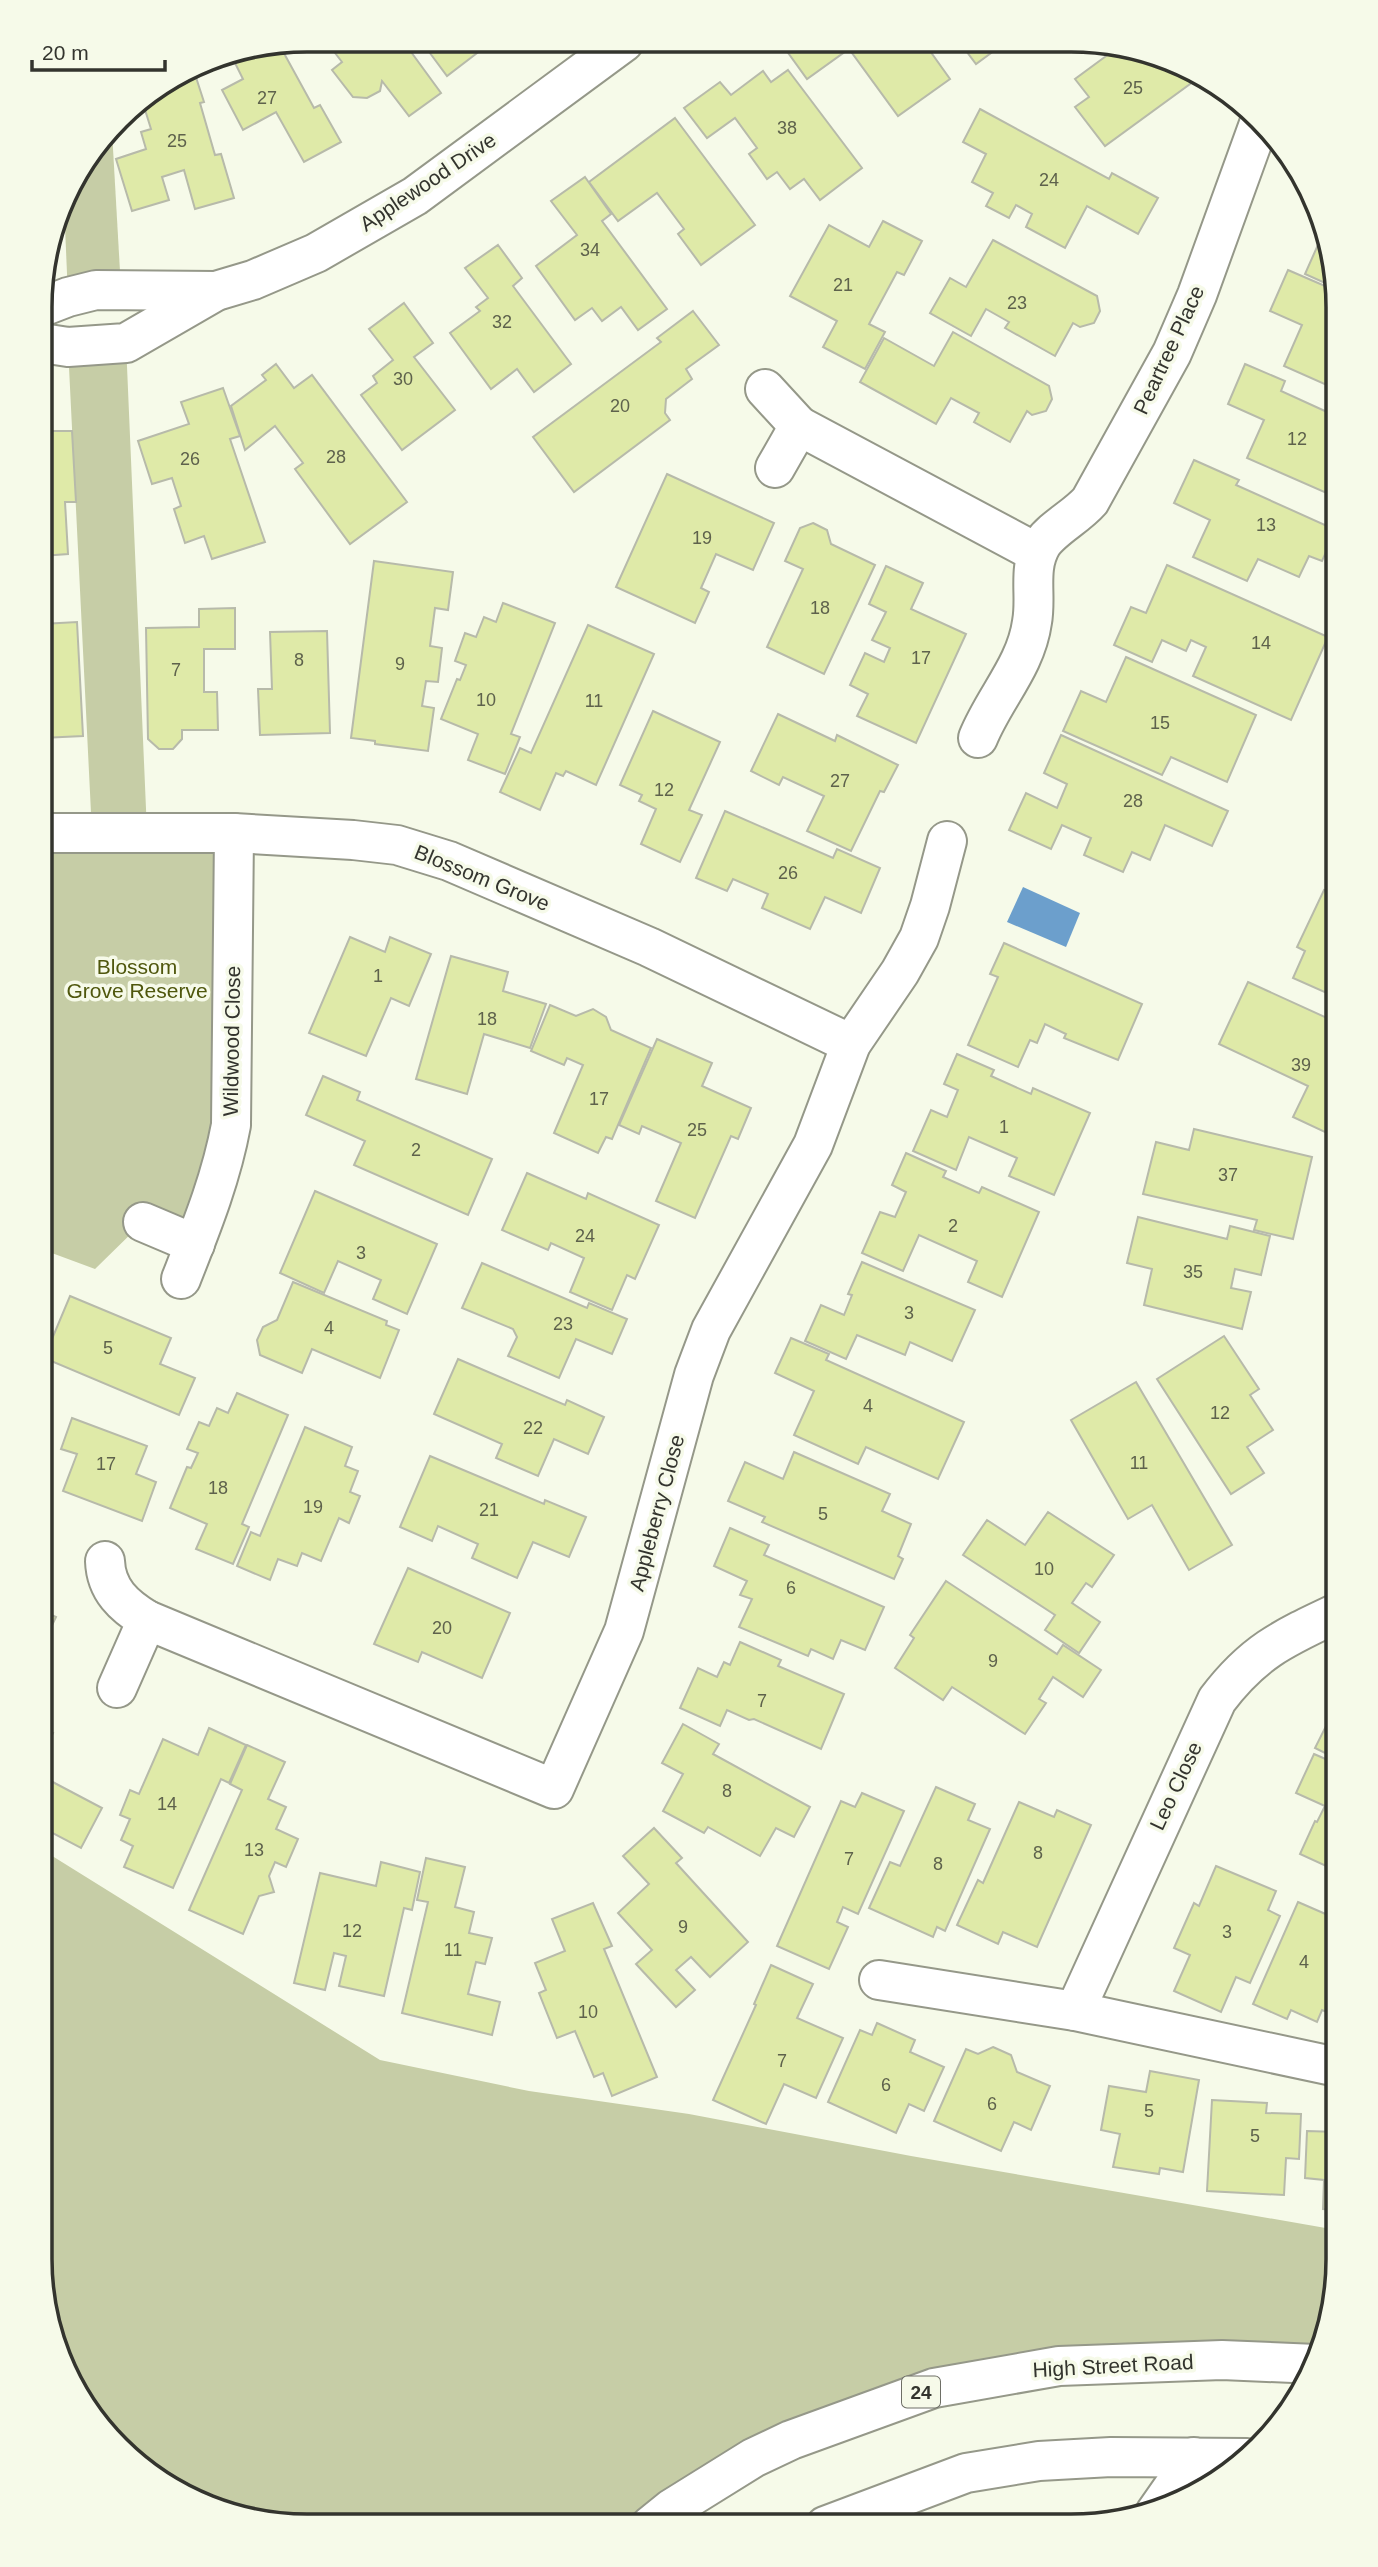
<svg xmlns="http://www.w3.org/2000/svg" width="1378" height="2567" font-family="Helvetica,sans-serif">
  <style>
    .green { fill: #c6cda6 }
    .water { fill: #6c9fcc }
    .building { fill: #dfeaa8; stroke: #b7baaa; stroke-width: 2 }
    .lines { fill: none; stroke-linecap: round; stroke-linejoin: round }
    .minor-casing { stroke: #959889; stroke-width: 42 }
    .major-casing { stroke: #959889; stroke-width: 42 }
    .minor { stroke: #fff; stroke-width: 38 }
    .major { stroke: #fff; stroke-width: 38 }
    .labels { text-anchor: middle; stroke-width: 7; stroke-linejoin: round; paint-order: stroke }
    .number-label { font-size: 18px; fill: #5e624c }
    .shield { fill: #f6fae9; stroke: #6e6f66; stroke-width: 2 }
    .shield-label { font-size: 19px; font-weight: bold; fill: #33342e }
    .street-label { font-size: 21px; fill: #33342e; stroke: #f6fae9 }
    .park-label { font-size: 21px; fill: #4f570d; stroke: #f6fae9 }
    .rim { fill: none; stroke: #33342e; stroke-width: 3.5 }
  </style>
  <rect width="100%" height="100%" fill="#f6fae9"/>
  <g class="green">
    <path d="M112,131L121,289L68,297L64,203L68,189Z"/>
    <path d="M126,343L147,832L234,833L231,1125L195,1244L143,1222L95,1269L41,1249L42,833H92L68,347Z"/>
    <path d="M41,1510L50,1514L41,1552Z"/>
    <path d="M41,1849L380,2060L529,2091L689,2114L911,2156L1337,2230V2278L1318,2362L934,2388L650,2526L272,2524L189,2499L131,2461L85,2408L55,2346L40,2260Z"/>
  </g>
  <path class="water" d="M1023,887L1080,913L1066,947L1007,922Z"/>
  <g class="building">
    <path d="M325,40L403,41L441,93L409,116L382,81L380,91L367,98L353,97L332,70L342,62Z"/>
    <path d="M429,41H482L478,45L481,50L447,76L424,45Z"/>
    <path d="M781,43L925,44L950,79L898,116L849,49L807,79Z"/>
    <path d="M961,44L1002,45L976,64Z"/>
    <path d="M1121,45L1189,68L1201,76L1105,146L1075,107L1089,97L1075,79Z"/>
    <path d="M280,46L314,108L320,105L341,142L304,162L276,112L243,130L222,90L243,79L231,55Z"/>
    <path d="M193,68L204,102L200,103L215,155L221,154L234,198L195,209L184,170L162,177L169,200L132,211L116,159L146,149L141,132L151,129L142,100Z"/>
    <path d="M788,70L862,168L820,200L804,179L790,189L777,172L767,179L749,154L757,148L735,118L707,138L684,108L720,82L731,95L763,71L771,82Z"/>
    <path d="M980,109L1109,179L1112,173L1158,198L1138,234L1087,206L1065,248L1026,227L1032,214L1016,205L1009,218L986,206L993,193L972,182L986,154L963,142Z"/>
    <path d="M675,118L755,225L701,265L678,234L684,229L657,193L618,221L589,182Z"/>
    <path d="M585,177L611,214L602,221L667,309L638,330L621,307L602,321L592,308L575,320L536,266L577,235L551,201Z"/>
    <path d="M883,221L922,241L904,275L897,272L869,324L885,332L865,369L823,347L837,321L790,296L829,225L869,247Z"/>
    <path d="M1325,229L1334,287L1305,274Z"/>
    <path d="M993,240L1097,296L1100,311L1094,323L1080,327L1073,323L1055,356L1005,328L1009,322L986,309L971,336L930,313L950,278L966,287Z"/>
    <path d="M498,245L522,278L513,286L571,364L534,392L517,369L491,389L450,333L480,311L476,307L488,298L465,268Z"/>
    <path d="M1288,270L1332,289L1328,297L1337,301L1338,390L1284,366L1302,325L1270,311Z"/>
    <path d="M404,303L433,343L414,357L455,410L402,450L361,395L377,383L373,376L393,360L369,329Z"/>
    <path d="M693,311L719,345L686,369L692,379L666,399L665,413L670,420L574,492L533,437L661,342L657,338Z"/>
    <path d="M953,332L1049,386L1052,399L1046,411L1032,415L1027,411L1010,442L974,422L979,413L951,398L936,424L860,382L884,338L934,366Z"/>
    <path d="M276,364L294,388L312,375L407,502L350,544L295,469L303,463L275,426L245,450L231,406L266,380L262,375Z"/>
    <path d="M1245,364L1285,381L1281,391L1338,417V498L1247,458L1264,420L1228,404Z"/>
    <path d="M223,388L240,436L230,439L265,542L212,559L204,536L185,543L174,509L181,506L172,478L152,484L138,441L189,424L181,402Z"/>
    <path d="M44,431H72L76,502H65L68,554L42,556V437L45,436Z"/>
    <path d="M1194,460L1239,480L1236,485L1336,530L1322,561L1309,556L1299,577L1258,559L1247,581L1193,557L1210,520L1174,503Z"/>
    <path d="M667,474L774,523L753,570L716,554L701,588L709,592L695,623L616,587Z"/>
    <path d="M813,523L827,530L831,544L875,565L824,674L767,647L803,569L785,561L800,528Z"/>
    <path d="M374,561L453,572L448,610L435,608L430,646L442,648L438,682L426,681L422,706L434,708L428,751L375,744V741L351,738Z"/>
    <path d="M1167,565L1328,637L1291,720L1193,676L1206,647L1191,640L1186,651L1162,640L1152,662L1114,645L1131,607L1146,613Z"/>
    <path d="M886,566L923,583L911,609L966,634L916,743L857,716L868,694L850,685L865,653L884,662L890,648L872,640L886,612L869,604Z"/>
    <path d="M503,603L555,623L511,734L520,737L505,774L468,760L478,734L441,719L457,679L460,680L466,665L455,661L465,633L476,637L484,617L496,622Z"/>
    <path d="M235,608V649H204V692H217L218,730H182V739L173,749H159L148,739L146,628L199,627V609Z"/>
    <path d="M77,622L83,736L42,738V624Z"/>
    <path d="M588,625L654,654L596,785L566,771L563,776L556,773L540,810L500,792L520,748L531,753Z"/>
    <path d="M327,631L330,733L260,735L258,689H272L270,632Z"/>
    <path d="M1126,657L1256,715L1227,782L1171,757L1162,775L1063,731L1081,691L1106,702Z"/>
    <path d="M653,711L720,742L689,810L702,815L680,862L641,844L656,809L639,801L642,795L620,785Z"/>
    <path d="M778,714L835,741L837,735L898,765L884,792L880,791L851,851L807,831L824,796L783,777L779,785L751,771Z"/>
    <path d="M1061,735L1228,811L1212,846L1165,825L1150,860L1132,852L1123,872L1084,855L1091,838L1062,825L1051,849L1009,830L1026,793L1057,808L1067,784L1044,773Z"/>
    <path d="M725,811L833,858L837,849L880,868L861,913L825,897L810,929L762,908L768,894L733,879L727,891L696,878Z"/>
    <path d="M1338,820V843L1330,840Z"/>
    <path d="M1324,890L1338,896V998L1293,978L1305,951L1297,947Z"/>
    <path d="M350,937L385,952L390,937L431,954L409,1006L391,998L366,1056L309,1033Z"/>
    <path d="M1004,943L1142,1004L1118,1060L1064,1038L1066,1034L1045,1024L1037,1043L1030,1040L1018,1067L968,1045L998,977L990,974Z"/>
    <path d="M451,956L508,972L503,991L546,1004L530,1048L484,1034L467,1094L416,1079Z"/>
    <path d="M1248,982L1338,1023V1110L1327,1133L1293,1117L1308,1086L1219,1044Z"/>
    <path d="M550,1005L576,1016L593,1009L606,1017L611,1030L651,1048L612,1139L606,1137L598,1153L554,1133L583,1065L567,1058L564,1065L531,1051Z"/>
    <path d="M657,1039L712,1063L702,1086L751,1108L738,1139L731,1136L695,1218L656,1201L681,1143L642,1126L639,1134L619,1125Z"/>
    <path d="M957,1054L994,1070L991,1076L1031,1094L1033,1088L1090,1113L1054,1195L1009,1176L1017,1158L969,1137L956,1170L913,1151L931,1110L947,1117L958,1090L944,1084Z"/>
    <path d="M323,1076L360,1092L357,1100L492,1159L468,1215L354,1165L365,1141L306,1115Z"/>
    <path d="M1194,1129L1312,1157L1293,1239L1254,1230L1257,1220L1143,1194L1156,1142L1189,1150Z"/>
    <path d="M906,1153L946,1171L943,1177L979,1193L982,1187L1039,1212L1002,1297L968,1282L977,1261L919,1235L903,1271L862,1253L880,1212L895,1217L906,1192L892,1185Z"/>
    <path d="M527,1173L586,1199L588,1193L659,1225L635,1279L627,1275L612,1310L570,1292L584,1258L551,1243L548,1250L502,1230Z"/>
    <path d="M315,1191L437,1244L407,1314L373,1299L381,1280L338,1261L324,1293L280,1273Z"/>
    <path d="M1138,1217L1227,1239L1230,1226L1270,1236L1261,1275L1235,1269L1231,1288L1251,1292L1242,1329L1144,1305L1152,1269L1127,1263Z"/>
    <path d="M862,1262L975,1310L952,1361L910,1342L905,1355L857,1335L846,1359L805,1341L821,1305L844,1315L852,1295L848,1294Z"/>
    <path d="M482,1263L587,1308L589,1303L627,1319L612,1354L576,1339L559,1378L508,1356L517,1337L513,1329L462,1308Z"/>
    <path d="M293,1282L387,1321L386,1325L399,1330L380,1378L312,1349L302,1373L260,1355L257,1340L263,1327L277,1320Z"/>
    <path d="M70,1296L171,1338L160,1364L195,1378L179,1415L44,1358Z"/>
    <path d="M1224,1336L1259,1389L1250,1395L1273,1430L1247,1447L1264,1473L1231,1494L1157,1379Z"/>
    <path d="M791,1338L829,1354L826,1360L964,1422L938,1479L866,1447L858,1464L794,1435L814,1391L775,1373Z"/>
    <path d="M458,1359L565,1405L567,1400L604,1417L588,1454L554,1439L538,1476L496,1458L502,1444L434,1414Z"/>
    <path d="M1136,1382L1232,1545L1189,1570L1152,1505L1128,1519L1071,1420Z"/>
    <path d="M237,1393L288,1415L242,1524L249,1527L233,1564L196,1549L207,1524L170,1508L187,1467L191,1468L198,1453L187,1449L199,1422L209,1426L217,1408L228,1413Z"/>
    <path d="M72,1418L147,1446L136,1474L156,1482L142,1521L63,1491L77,1454L61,1449Z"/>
    <path d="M305,1427L352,1447L345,1466L358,1471L350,1492L360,1496L349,1523L339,1518L321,1561L302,1553L297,1566L278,1559L270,1580L237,1566L251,1532L260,1536Z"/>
    <path d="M794,1452L890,1494L882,1511L911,1524L898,1556L903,1559L894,1579L762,1522L765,1517L728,1501L745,1462L783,1479Z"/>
    <path d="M430,1456L544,1504L545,1500L586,1517L569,1557L533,1542L517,1578L472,1558L478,1544L438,1526L432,1541L400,1527Z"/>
    <path d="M1048,1512L1114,1555L1092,1587L1086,1583L1072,1603L1100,1622L1079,1653L1045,1630L1055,1615L963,1555L987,1520L1025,1545Z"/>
    <path d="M730,1528L769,1545L764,1555L884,1607L865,1650L841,1640L833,1659L811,1649L808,1656L739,1627L752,1599L740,1595L747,1581L714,1566Z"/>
    <path d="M408,1568L510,1613L482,1678L422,1652L418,1662L374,1644Z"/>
    <path d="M946,1581L1057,1654L1063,1645L1101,1670L1083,1697L1053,1677L1039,1699L1046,1703L1025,1734L952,1687L943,1700L895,1668L914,1638L910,1635Z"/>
    <path d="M41,1610L56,1617L41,1648Z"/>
    <path d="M740,1642L781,1660L778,1666L844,1694L821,1749L754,1719L749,1720L727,1710L720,1726L680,1708L698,1668L717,1677L724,1662L730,1665Z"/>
    <path d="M41,1649L51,1653L41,1672Z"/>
    <path d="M683,1724L719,1744L713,1754L810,1807L794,1837L776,1828L760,1856L708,1827L704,1833L663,1811L683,1774L662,1763Z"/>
    <path d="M1326,1726L1337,1732V1759L1315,1748Z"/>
    <path d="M41,1727L53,1733L41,1757Z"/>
    <path d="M209,1728L246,1745L229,1783L221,1779L173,1888L124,1867L133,1846L121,1840L130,1819L120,1815L130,1790L139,1794L163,1739L198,1755Z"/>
    <path d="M247,1745L285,1762L268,1799L286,1807L276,1829L298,1839L286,1867L275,1862L269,1876L274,1892L259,1896L243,1934L189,1910L242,1790L230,1784Z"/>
    <path d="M1314,1754L1337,1764V1871L1300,1854L1315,1821L1317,1822L1325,1806L1296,1793Z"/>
    <path d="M47,1779L102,1808L81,1848L41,1827V1790Z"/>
    <path d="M936,1787L975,1804L968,1820L990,1829L945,1931L937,1927L933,1937L869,1908L890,1862L900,1866Z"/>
    <path d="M862,1793L904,1811L858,1914L843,1907L837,1922L848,1927L829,1969L777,1946L841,1801L855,1807Z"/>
    <path d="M1019,1802L1054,1817L1057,1810L1091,1825L1037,1947L1003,1932L998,1944L957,1925L978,1880L983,1883Z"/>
    <path d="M654,1828L682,1858L676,1863L748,1942L710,1977L691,1957L676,1970L695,1990L676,2007L636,1964L652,1950L618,1913L649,1884L623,1856Z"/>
    <path d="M426,1858L465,1867L455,1907L474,1912L469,1933L492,1938L485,1964L476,1962L468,1994L500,2002L492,2035L402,2013L428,1902L417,1900Z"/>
    <path d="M381,1862L420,1872L412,1910L404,1908L384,1996L339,1986L346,1956L334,1953L325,1990L294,1983L320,1873L376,1886Z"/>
    <path d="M1216,1866L1276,1891L1268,1910L1280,1916L1250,1983L1236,1977L1221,2012L1174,1991L1190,1955L1174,1948L1194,1903L1199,1906Z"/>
    <path d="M1298,1902L1337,1919V2016L1322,2010L1317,2022L1291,2010L1287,2019L1253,2004Z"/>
    <path d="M593,1903L612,1946L604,1949L657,2077L612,2096L603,2073L594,2077L575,2031L557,2038L539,1993L546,1990L535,1963L565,1951L552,1919Z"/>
    <path d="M771,1965L813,1984L797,2018L843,2038L816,2098L784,2084L766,2124L713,2100L756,2005L754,2004Z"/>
    <path d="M877,2023L915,2040L910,2052L944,2067L924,2111L909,2104L896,2133L828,2102L860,2030L872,2035Z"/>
    <path d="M993,2047L1011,2055L1017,2072L1050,2086L1031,2130L1014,2122L1001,2151L934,2121L966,2049L978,2054Z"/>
    <path d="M1150,2071L1199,2080L1183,2172L1160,2168L1159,2174L1113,2167L1120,2134L1101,2130L1109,2086L1146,2092Z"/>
    <path d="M1212,2100L1267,2103L1266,2113L1301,2114L1299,2159L1286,2158L1284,2195L1207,2191Z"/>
    <path d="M1307,2131L1337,2132V2210L1323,2209L1324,2180L1305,2178Z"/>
  </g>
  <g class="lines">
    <defs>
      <g id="minor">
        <path d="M42,307L68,297L96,290L216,291"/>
        <path d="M42,343L68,347L126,343L216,291L253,280L316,253L415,196L624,42"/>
        <path d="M765,389L799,426"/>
        <path d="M775,468L799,426L1037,553"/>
        <path d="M978,738C994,698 1026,666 1032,622C1037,595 1027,569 1042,544C1053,528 1076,517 1090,501L1172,353L1197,295L1260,121"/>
        <path d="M42,833H234L353,840L397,845L449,861L649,947L851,1044"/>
        <path d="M143,1222L195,1244"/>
        <path d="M181,1279C201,1228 221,1179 231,1125L234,833"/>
        <path d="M105,1561C106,1590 124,1606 147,1620L117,1688"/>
        <path d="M147,1620L554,1789L624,1631L694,1375L711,1330L813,1145L851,1044L900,972L919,938L930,906L947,841"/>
        <path d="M879,1980L1075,2011L1337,2067"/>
        <path d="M1075,2011L1217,1700C1254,1651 1284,1638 1337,1613"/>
        <path d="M1155,2513L1194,2457"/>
      </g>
      <g id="major">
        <path d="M650,2526L671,2509L753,2458L791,2440L934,2388L1059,2366L1222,2360L1316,2364"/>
        <path d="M825,2526L966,2473L1039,2461L1111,2457L1247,2458"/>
      </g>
    </defs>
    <use href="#minor" class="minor-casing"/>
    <use href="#major" class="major-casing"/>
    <use href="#minor" class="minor"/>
    <use href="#major" class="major"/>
  </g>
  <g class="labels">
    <g class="number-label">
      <text x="1133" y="94">25</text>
      <text x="267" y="104">27</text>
      <text x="787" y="134">38</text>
      <text x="177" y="147">25</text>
      <text x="1049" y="186">24</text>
      <text x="590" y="256">34</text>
      <text x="843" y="291">21</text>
      <text x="1017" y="309">23</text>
      <text x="502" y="328">32</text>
      <text x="403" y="385">30</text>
      <text x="620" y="412">20</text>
      <text x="1297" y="445">12</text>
      <text x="336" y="463">28</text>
      <text x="190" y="465">26</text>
      <text x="1266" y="531">13</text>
      <text x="702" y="544">19</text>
      <text x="820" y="614">18</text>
      <text x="1261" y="649">14</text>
      <text x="921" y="664">17</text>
      <text x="299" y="666">8</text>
      <text x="400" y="670">9</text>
      <text x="176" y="676">7</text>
      <text x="486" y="706">10</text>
      <text x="594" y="707">11</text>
      <text x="1160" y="729">15</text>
      <text x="840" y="787">27</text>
      <text x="664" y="796">12</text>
      <text x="1133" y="807">28</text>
      <text x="788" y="879">26</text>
      <text x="378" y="982">1</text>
      <text x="487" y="1025">18</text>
      <text x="1301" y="1071">39</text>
      <text x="599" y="1105">17</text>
      <text x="1004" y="1133">1</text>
      <text x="697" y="1136">25</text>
      <text x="416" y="1156">2</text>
      <text x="1228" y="1181">37</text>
      <text x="953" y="1232">2</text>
      <text x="585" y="1242">24</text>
      <text x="361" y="1259">3</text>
      <text x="1193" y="1278">35</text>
      <text x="909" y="1319">3</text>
      <text x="563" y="1330">23</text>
      <text x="329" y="1334">4</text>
      <text x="108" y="1354">5</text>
      <text x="868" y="1412">4</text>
      <text x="1220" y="1419">12</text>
      <text x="533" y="1434">22</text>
      <text x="1139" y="1469">11</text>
      <text x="106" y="1470">17</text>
      <text x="218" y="1494">18</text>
      <text x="313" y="1513">19</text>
      <text x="489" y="1516">21</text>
      <text x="823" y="1520">5</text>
      <text x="1044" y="1575">10</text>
      <text x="791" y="1594">6</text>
      <text x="442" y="1634">20</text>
      <text x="993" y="1667">9</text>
      <text x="762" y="1707">7</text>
      <text x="727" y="1797">8</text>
      <text x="167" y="1810">14</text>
      <text x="254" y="1856">13</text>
      <text x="1038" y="1859">8</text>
      <text x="849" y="1865">7</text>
      <text x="938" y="1870">8</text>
      <text x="683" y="1933">9</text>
      <text x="352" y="1937">12</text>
      <text x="1227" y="1938">3</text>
      <text x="453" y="1956">11</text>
      <text x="1304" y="1968">4</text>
      <text x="588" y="2018">10</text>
      <text x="782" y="2067">7</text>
      <text x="886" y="2091">6</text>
      <text x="992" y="2110">6</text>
      <text x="1149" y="2117">5</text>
      <text x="1255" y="2142">5</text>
    </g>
    <rect class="shield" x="902" y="2376.5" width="38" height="31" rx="5"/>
    <g class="shield-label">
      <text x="921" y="2399">24</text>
    </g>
    <g class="street-label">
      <text transform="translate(428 182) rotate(-34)" y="7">Applewood Drive</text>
      <text transform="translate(1169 350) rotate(-65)" y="7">Peartree Place</text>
      <text transform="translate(482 878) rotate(22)" y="7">Blossom Grove</text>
      <text transform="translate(232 1041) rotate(-89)" y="7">Wildwood Close</text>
      <text transform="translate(657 1513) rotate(-75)" y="7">Appleberry Close</text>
      <text transform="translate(1176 1786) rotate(-65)" y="7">Leo Close</text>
      <text transform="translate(1113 2366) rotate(-3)" y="7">High Street Road</text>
    </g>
    <g class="park-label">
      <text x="137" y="974">Blossom<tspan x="137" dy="24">Grove Reserve</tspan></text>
    </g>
  </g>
  <path d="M0 0H1378V2567H0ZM307 52H1071A255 255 0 0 1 1326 307V2259A255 255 0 0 1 1071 2514H307A255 255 0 0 1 52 2259V307A255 255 0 0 1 307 52Z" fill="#f6fae9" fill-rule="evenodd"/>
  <path class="rim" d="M307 52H1071A255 255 0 0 1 1326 307V2259A255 255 0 0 1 1071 2514H307A255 255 0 0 1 52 2259V307A255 255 0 0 1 307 52Z"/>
  <path d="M32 60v10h133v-10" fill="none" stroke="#33342e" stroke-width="3.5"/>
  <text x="42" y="60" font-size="21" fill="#33342e" stroke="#f6fae9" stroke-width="5" paint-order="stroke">20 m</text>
</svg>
